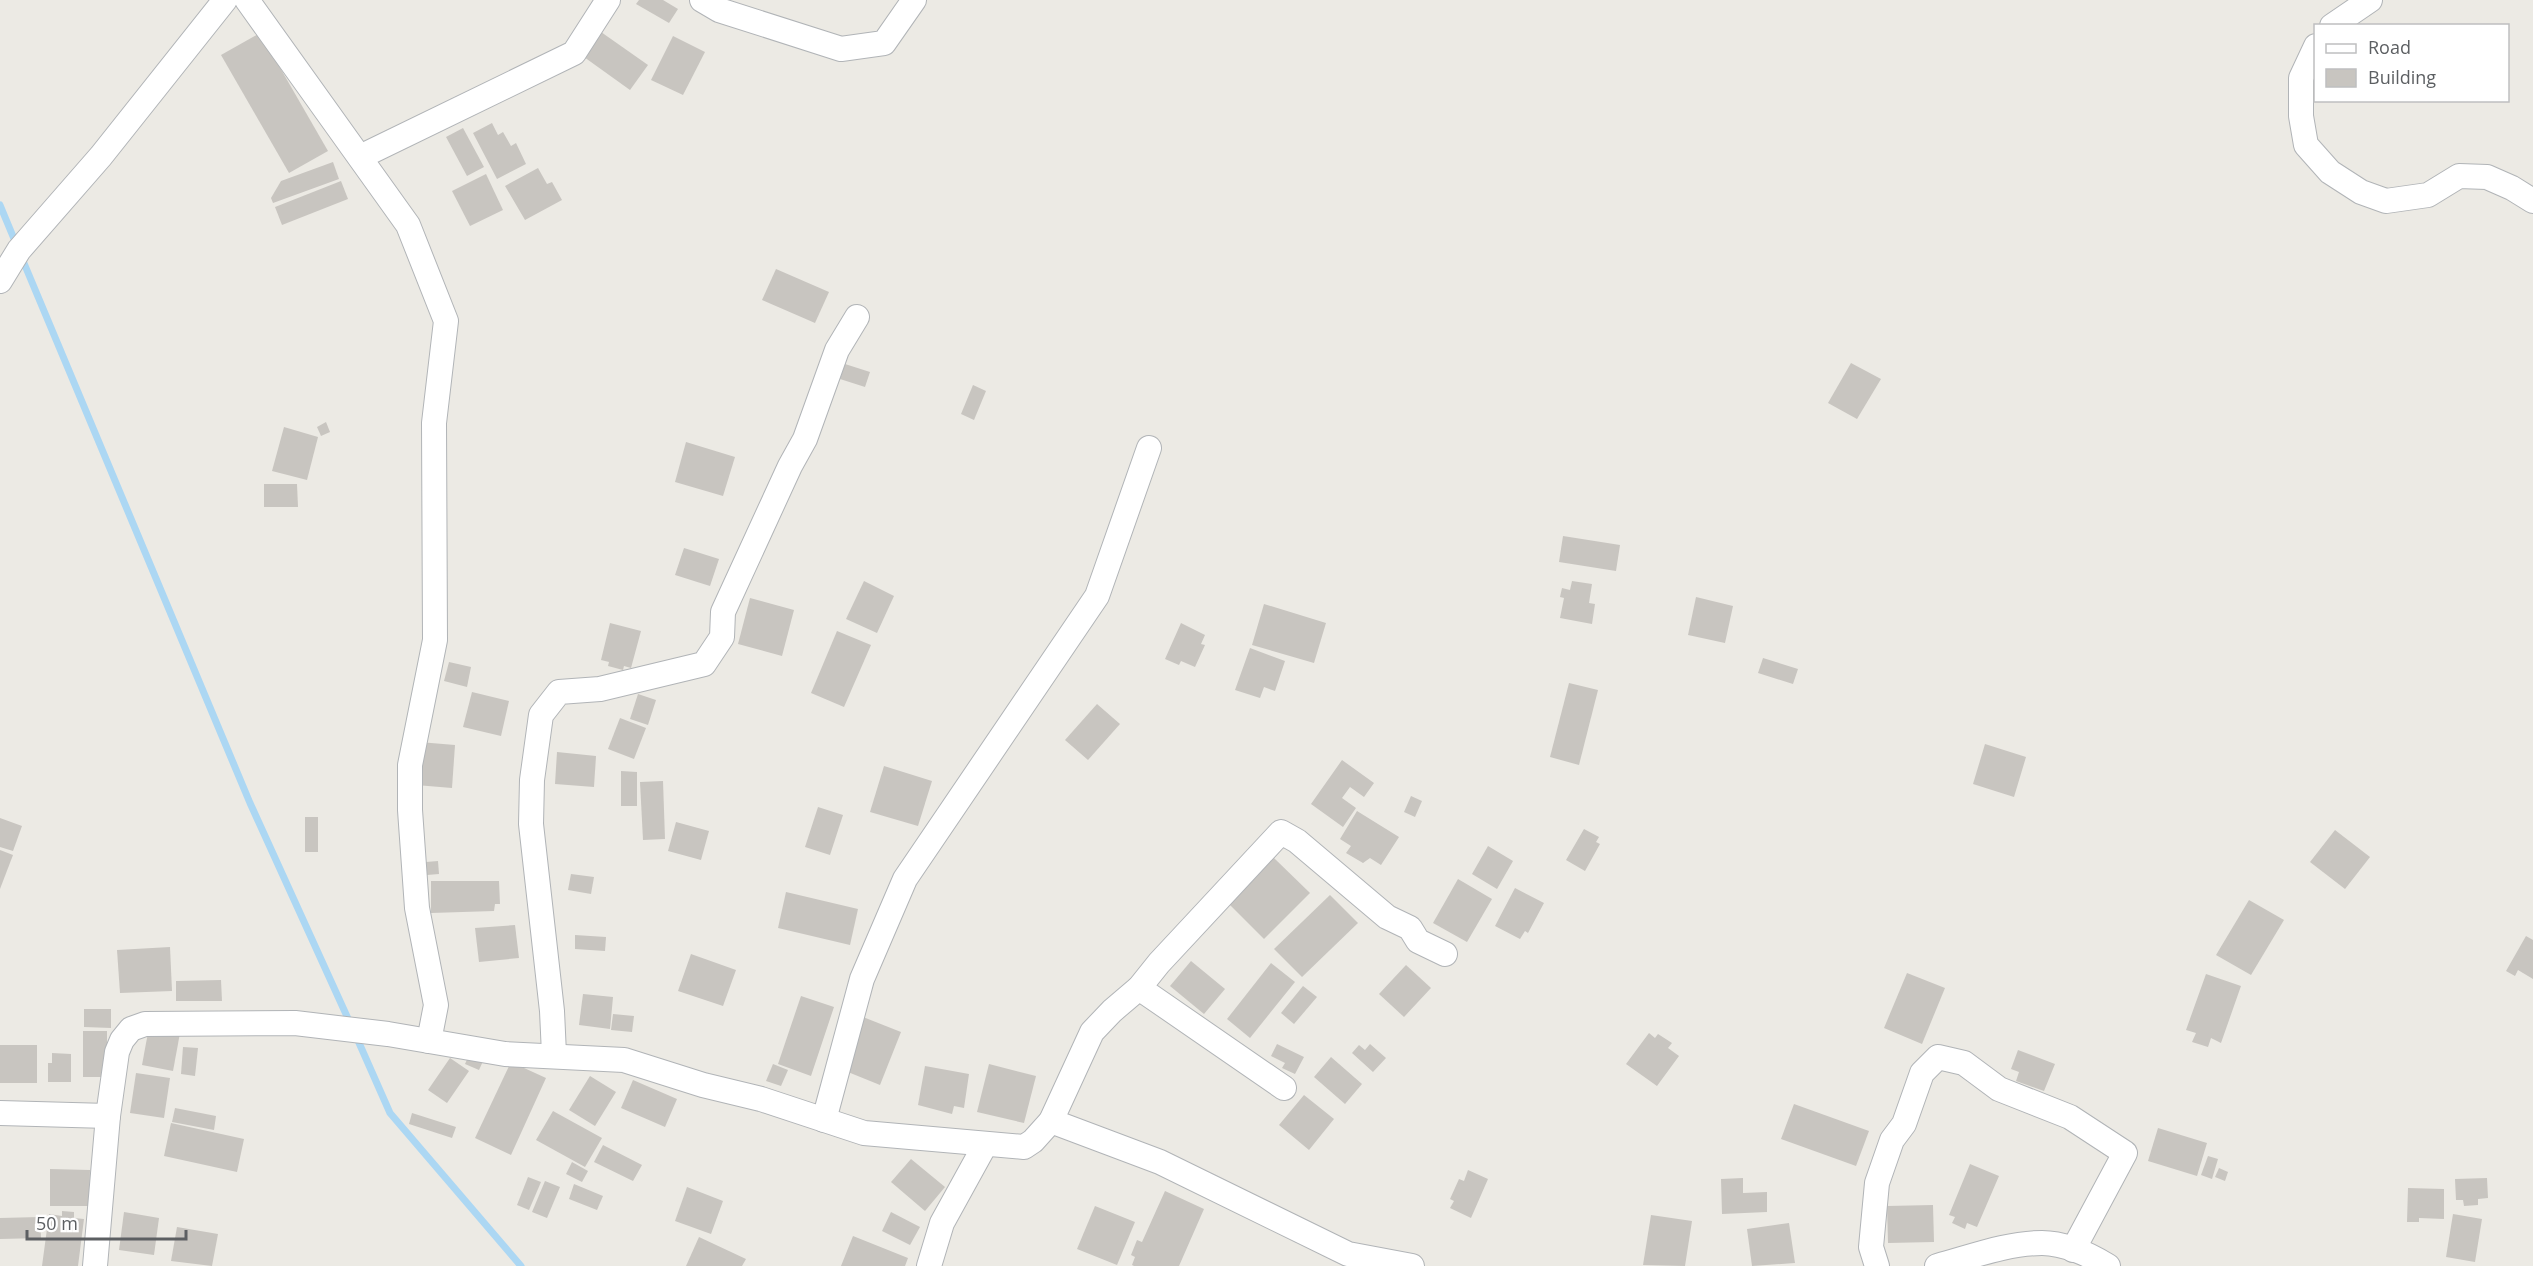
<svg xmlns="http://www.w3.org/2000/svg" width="2533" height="1266" font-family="'Open Sans',sans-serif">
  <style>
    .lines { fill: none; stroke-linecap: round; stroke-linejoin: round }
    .stream { stroke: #acd7f3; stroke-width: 7 }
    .building { fill: #c8c5c0 }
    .minor-casing { stroke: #b1b4b7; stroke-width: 26 }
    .minor { stroke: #fff; stroke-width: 24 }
  </style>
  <rect width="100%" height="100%" fill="#eceae4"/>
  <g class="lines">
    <g class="stream">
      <path d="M0,205L17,246"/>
      <path d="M21,256L250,803L350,1023"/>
      <path d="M356,1036L390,1113L521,1266"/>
    </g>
  </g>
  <g class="building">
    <path d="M639,0H663L678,9L669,23L636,4Z"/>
    <path d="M601,32L648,65L630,90L584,57Z"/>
    <path d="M260,33L328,151L289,173L221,55Z"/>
    <path d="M673,36L705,52L683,95L651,80Z"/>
    <path d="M492,123L498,135L503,132L511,146L516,143L526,164L497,179L473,133Z"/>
    <path d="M463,128L484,167L467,176L446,137Z"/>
    <path d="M333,162L339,179L273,203L271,198L281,181Z"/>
    <path d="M538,168L547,184L552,182L562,200L525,220L505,186Z"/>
    <path d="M486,174L503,210L470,226L452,191Z"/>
    <path d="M341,181L348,199L282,225L275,207Z"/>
    <path d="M776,269L829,292L815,323L762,300Z"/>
    <path d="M1851,363L1881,379L1857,419L1828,403Z"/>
    <path d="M845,364L870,372L865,387L840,379Z"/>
    <path d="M973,385L986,391L974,420L961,414Z"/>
    <path d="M326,422L330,432L321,436L317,427Z"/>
    <path d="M284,427L318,437L307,480L272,471Z"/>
    <path d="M686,442L735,457L723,496L675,482Z"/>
    <path d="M264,484H297L298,507H264Z"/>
    <path d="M1563,536L1620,545L1616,571L1559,562Z"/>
    <path d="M684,548L719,559L710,586L675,575Z"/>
    <path d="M864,581L894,596L877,633L846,619Z"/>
    <path d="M1572,581L1592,584L1589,603L1595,604L1592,624L1560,618L1564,598L1560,597L1562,588L1570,590Z"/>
    <path d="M1696,597L1733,606L1725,643L1688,635Z"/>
    <path d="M750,598L794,610L782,656L738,644Z"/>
    <path d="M1264,604L1326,623L1314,663L1252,645Z"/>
    <path d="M610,623L641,631L631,668L624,666L623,670L608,666L609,662L601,660Z"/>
    <path d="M1181,623L1205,635L1201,644L1205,645L1195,667L1181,661L1179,665L1165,659Z"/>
    <path d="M837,631L871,645L844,707L811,693Z"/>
    <path d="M1250,648L1285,661L1275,691L1264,687L1260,698L1235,690Z"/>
    <path d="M1763,658L1798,669L1793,684L1758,673Z"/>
    <path d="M449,662L471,667L467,687L444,681Z"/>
    <path d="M1569,683L1598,690L1579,765L1550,757Z"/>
    <path d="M472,692L509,701L501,736L463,727Z"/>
    <path d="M638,694L656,700L648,725L630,719Z"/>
    <path d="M1097,704L1120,724L1088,760L1065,740Z"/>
    <path d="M620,718L646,728L634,759L608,749Z"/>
    <path d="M419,742L455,745L452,788L416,785Z"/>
    <path d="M1985,744L2026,757L2014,797L1973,784Z"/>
    <path d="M557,752L596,756L594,787L555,784Z"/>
    <path d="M1342,760L1374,783L1364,797L1350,787L1342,798L1356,808L1343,827L1311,804Z"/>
    <path d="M884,766L932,781L918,826L870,812Z"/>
    <path d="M621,771L637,772V806H621Z"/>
    <path d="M663,781L665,839L643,840L640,782Z"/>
    <path d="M1411,796L1422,801L1415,817L1404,812Z"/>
    <path d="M818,807L843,815L830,855L805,847Z"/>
    <path d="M1357,811L1399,837L1381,865L1370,858L1363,863L1346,853L1351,846L1340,839Z"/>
    <rect x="305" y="817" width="13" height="35"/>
    <path d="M0,818L22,826L13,851L0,847Z"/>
    <path d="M676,822L709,831L701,860L668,851Z"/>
    <path d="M1584,829L1599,837L1596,842L1600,844L1585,871L1566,860Z"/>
    <path d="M2335,830L2370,857L2345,889L2310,862Z"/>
    <path d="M1488,846L1513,861L1497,889L1472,874Z"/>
    <path d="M0,850L13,855L0,889Z"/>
    <path d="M1274,858L1310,893L1264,939L1229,904Z"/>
    <path d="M438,861L439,874L427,875L426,862Z"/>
    <path d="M571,874L594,877L591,894L568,890Z"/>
    <path d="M1458,879L1492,899L1467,942L1433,923Z"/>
    <path d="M431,881H499L500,904H495L494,911L431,913Z"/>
    <path d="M1515,888L1544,903L1528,933L1525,931L1520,939L1495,926Z"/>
    <path d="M786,892L858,909L850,945L778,928Z"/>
    <path d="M1330,895L1358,923L1302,977L1274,949Z"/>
    <path d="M2249,900L2284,920L2251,975L2216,955Z"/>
    <path d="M515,925L519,958L479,962L475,928Z"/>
    <path d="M575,935L606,937L605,951L575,949Z"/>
    <path d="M2526,936L2533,940V979L2518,970L2515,976L2506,971Z"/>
    <path d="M170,947L172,991L120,993L117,950Z"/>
    <path d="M691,954L736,970L723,1006L678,991Z"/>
    <path d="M1191,961L1225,989L1204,1014L1170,986Z"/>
    <path d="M1271,963L1295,982L1250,1038L1227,1019Z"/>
    <path d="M1406,965L1431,988L1404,1017L1379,994Z"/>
    <path d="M1907,973L1945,988L1922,1044L1884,1028Z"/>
    <path d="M2206,974L2241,986L2221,1043L2211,1038L2208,1047L2192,1042L2196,1033L2186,1030Z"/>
    <path d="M221,980L222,1001H176V981Z"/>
    <path d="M1303,986L1317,997L1294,1024L1281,1013Z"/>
    <path d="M583,994L613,997L610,1029L579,1025Z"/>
    <path d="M801,996L834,1007L811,1076L778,1064Z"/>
    <path d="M84,1009H111V1028L84,1027Z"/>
    <path d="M613,1014L634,1016L632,1032L611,1030Z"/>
    <path d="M863,1017L901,1032L880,1085L843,1070Z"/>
    <path d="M149,1027L180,1033L173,1071L142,1065Z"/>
    <rect x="83" y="1031" width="24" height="46"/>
    <path d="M1649,1033L1655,1038L1658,1034L1672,1043L1668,1048L1679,1056L1657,1086L1626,1064Z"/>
    <path d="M1277,1044L1304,1057L1295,1074L1282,1068L1285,1063L1271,1056Z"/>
    <path d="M1370,1044L1386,1058L1373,1072L1352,1053L1359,1045L1365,1050Z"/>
    <rect x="0" y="1045" width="37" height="38"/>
    <path d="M183,1047L198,1048L195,1076L181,1074Z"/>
    <path d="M2018,1050L2055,1064L2044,1091L2016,1081L2019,1072L2011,1069Z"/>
    <path d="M52,1053L71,1054V1082H48V1063H52Z"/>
    <path d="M470,1053L484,1059L479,1070L465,1064Z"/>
    <path d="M1331,1057L1362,1084L1345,1104L1314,1077Z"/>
    <path d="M450,1058L469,1071L447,1103L428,1090Z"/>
    <path d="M511,1062L546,1078L511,1155L475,1138Z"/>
    <path d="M773,1064L788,1070L781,1086L766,1081Z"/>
    <path d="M989,1064L1036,1076L1024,1123L977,1112Z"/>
    <path d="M925,1066L969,1074L964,1108L954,1106L952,1114L918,1105Z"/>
    <path d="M136,1073L170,1078L164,1118L130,1113Z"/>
    <path d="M590,1076L616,1092L595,1126L569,1110Z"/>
    <path d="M633,1080L677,1099L665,1127L621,1108Z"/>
    <path d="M1304,1095L1334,1119L1309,1150L1279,1125Z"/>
    <path d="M1794,1104L1869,1131L1856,1166L1781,1139Z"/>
    <path d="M175,1108L216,1116L214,1130L172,1122Z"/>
    <path d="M553,1111L602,1138L585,1167L536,1140Z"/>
    <path d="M412,1113L456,1127L452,1138L409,1124Z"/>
    <path d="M171,1123L244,1139L237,1172L164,1156Z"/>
    <path d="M2158,1128L2207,1143L2197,1176L2148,1161Z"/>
    <path d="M603,1145L642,1165L633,1181L594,1162Z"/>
    <path d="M2208,1156L2218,1159L2212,1179L2201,1175Z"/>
    <path d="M911,1159L945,1187L925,1211L891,1182Z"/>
    <path d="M572,1162L588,1171L582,1182L566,1174Z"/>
    <path d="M1970,1164L1999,1176L1977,1227L1967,1223L1965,1229L1952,1223L1955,1217L1949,1215Z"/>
    <path d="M2219,1168L2228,1172L2225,1181L2215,1177Z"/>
    <path d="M50,1169L90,1170L89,1206H50Z"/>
    <path d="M1468,1170L1488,1179L1471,1218L1450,1208L1454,1201L1450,1199L1459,1179L1464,1181Z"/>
    <path d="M528,1177L541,1182L529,1210L517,1205Z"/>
    <path d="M1743,1178V1193L1767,1192V1212L1722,1214L1721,1179Z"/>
    <path d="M2487,1178L2488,1198L2478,1199V1205L2464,1206L2463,1200H2456L2455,1179Z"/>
    <path d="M545,1181L560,1187L547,1218L532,1212Z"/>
    <path d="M574,1184L603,1196L597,1210L569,1199Z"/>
    <path d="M687,1187L723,1201L711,1234L675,1221Z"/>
    <path d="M2408,1188L2444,1189V1219L2419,1218V1222H2407Z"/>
    <path d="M1165,1191L1204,1209L1179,1266H1134L1132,1265L1135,1257L1131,1255L1137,1240L1142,1242Z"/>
    <path d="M1933,1205L1934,1242L1888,1243L1887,1206Z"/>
    <path d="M1095,1206L1135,1222L1117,1265L1077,1249Z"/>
    <path d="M62,1211L74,1212V1218L84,1219L78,1266H42L49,1214L62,1216Z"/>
    <path d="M124,1212L159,1218L154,1255L119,1250Z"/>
    <path d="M891,1212L920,1227L910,1245L882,1231Z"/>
    <path d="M2453,1214L2482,1219L2475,1262L2446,1257Z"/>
    <path d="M1651,1215L1692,1221L1685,1266L1643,1265Z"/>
    <path d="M40,1217L41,1238L0,1239V1218Z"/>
    <path d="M1789,1223L1795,1263L1752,1266L1747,1229Z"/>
    <path d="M177,1227L218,1234L212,1266L171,1261Z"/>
    <path d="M853,1236L908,1258L905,1266H841Z"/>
    <path d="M699,1237L746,1259L742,1266H686Z"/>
  </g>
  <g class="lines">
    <defs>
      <g id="minor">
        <path d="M247,0L408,225L446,321L434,423L435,640L410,765V810L417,908L436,1005L429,1041"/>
        <path d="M702,0L719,10L841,49L884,43L914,0"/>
        <path d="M2332,26L2370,0"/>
        <path d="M2316,46L2301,78V116L2306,145L2330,172L2361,192L2386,201L2428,195L2459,176L2487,177L2512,188L2533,201"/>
        <path d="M360,157L574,53L608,0"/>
        <path d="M0,281L19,250L101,156L225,0"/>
        <path d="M1139,988L1284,1088"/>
        <path d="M554,1054L552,1011L531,824L532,780L541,715L559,692L600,689L704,664L722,637L723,612L790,466L805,439L837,350L857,317"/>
        <path d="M0,1113L108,1116"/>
        <path d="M824,1120L862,979L905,879L1097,596L1149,448"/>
        <path d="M1051,1121L1160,1162L1348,1254L1412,1266"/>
        <path d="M95,1266L108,1116L117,1052L122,1040L131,1029L145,1024L295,1023L388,1034L505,1054L624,1060L703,1085L761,1099L864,1133L1024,1147L1033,1141L1051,1121L1092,1032L1112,1011L1139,988L1159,963L1281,832L1297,841L1387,917L1410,928L1418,941L1445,954"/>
        <path d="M929,1266L942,1223L985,1145"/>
        <path d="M1877,1266L1871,1247L1877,1183L1892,1140L1904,1124L1922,1073L1938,1057L1964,1063L1999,1089L2070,1117L2125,1153L2073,1250"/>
        <path d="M1937,1266C1971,1257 2007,1243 2042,1243C2064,1243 2090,1255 2108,1266"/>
      </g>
    </defs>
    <use href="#minor" class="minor-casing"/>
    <use href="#minor" class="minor"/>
  </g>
  <rect x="2314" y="24" width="195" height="78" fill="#ffffff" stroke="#bebfc0" stroke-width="1.5"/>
  <rect x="2326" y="44" width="30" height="9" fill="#ffffff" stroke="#bebfc0" stroke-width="1.5"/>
  <text x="2368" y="54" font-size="18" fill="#5c5f62">Road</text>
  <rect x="2326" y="69" width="30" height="18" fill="#c8c5c0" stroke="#bebfc0" stroke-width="1.5"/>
  <text x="2368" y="84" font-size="18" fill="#5c5f62">Building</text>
  <path d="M27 1230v9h159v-9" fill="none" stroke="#5c5f62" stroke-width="3"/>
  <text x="36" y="1230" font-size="18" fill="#5c5f62" stroke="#ffffff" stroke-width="4.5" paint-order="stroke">50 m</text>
</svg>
